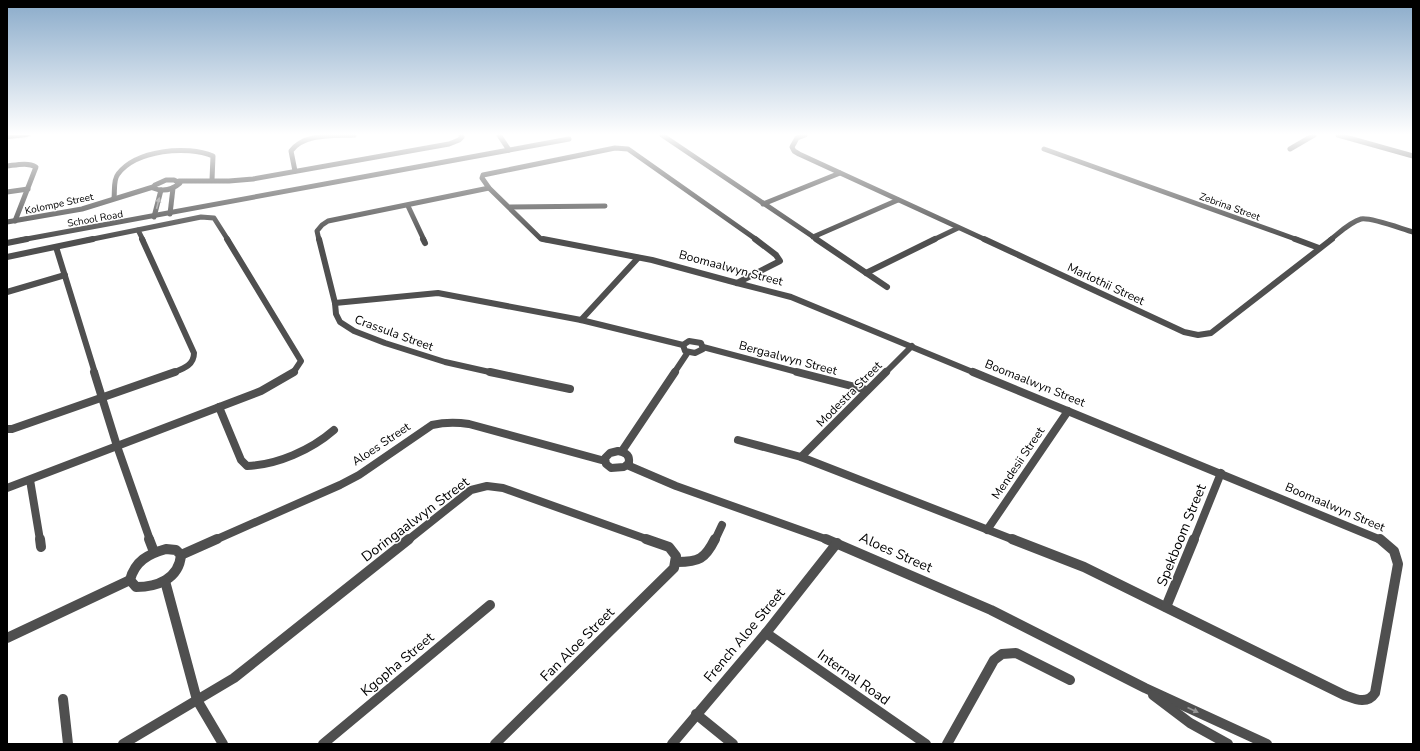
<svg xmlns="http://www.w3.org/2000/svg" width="1420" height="751" font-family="'Nunito Sans',sans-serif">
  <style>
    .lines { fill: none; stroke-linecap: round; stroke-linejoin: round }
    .motorway-casing { stroke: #dbdbdb; stroke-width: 2 }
    .minor-far3 { stroke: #4f4f4f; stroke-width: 5 }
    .minor-far2 { stroke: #4f4f4f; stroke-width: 6 }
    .minor-far1 { stroke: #4f4f4f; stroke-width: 8 }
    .minor { stroke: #4f4f4f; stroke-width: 10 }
    .motorway { fill: #000; fill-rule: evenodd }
    .oneway { fill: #959595 }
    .labels { text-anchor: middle; stroke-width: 3; stroke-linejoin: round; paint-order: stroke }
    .far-street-label { font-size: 10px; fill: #000; stroke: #fff }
    .street-label { font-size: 12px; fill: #000; stroke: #fff }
    .near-street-label { font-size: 14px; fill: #000; stroke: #fff }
  </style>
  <rect width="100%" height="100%" fill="#fff"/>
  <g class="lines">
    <defs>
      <path id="motorway" d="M7,135H31L27,137L7,139Z"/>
    </defs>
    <use href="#motorway" class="motorway-casing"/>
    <g class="minor-far3">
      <path d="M499,135L509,150"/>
      <path d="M662,135L818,240"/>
      <path d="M805,135L797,138L792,147L794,151L799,154L986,240"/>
      <path d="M1338,135L1413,156"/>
      <path d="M1044,149L1298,240"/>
      <path d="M1290,149L1314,135"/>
      <path d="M7,166C16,165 28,162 36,167L15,221"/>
      <path d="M295,171L291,151C304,133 334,136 354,135"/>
      <path d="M166,180H174L180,183C172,190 163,192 153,188L155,185Z"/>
      <path d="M179,181H229L253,179L449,144L459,140L462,137L461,135"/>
      <path d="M7,192L28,189"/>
      <path d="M114,198C115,191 113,180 118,174C136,150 187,145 213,156L212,180"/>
      <path d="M763,204L840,173"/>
      <path d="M408,206L424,240"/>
      <path d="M510,207L605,206"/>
      <path d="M170,214L173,188"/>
      <path d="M154,217L161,190"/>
      <path d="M7,222L82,209L153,187"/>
      <path d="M138,230L143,240"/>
      <path d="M813,237L898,200"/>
      <path d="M21,240L569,139"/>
      <path d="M88,240L201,217L214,218L228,240"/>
      <path d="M319,240L317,231L322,225L328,221L489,188"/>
      <path d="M548,240L541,239L489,188L482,178L483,175L615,148L628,149L757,240"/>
      <path d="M933,240L958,228"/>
      <path d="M1330,240C1339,233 1350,222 1361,219C1371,217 1402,229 1413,232"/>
    </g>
    <g class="minor-far2">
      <path d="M142,239L194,353C194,366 182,369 172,373"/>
      <path d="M227,239L301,361L293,373"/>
      <path d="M319,239L335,303L336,314L340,322L354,331L385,343L445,362L494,373"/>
      <path d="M423,239L425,243"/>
      <path d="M543,239L652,260L737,283"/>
      <path d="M816,239L887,287"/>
      <path d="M984,239L1184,332L1198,335L1211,333L1332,239"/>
      <path d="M1295,239L1319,248"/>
      <path d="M7,243L27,239"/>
      <path d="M56,247L95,373"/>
      <path d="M7,257L93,239"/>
      <path d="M866,273L935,239"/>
      <path d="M737,283L791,297L975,373"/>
      <path d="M737,283L780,261L776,255L755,239"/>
      <path d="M7,292L65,275"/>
      <path d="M335,303L438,293L581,320L683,345"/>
      <path d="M581,320L638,258"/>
      <path d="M689,341L701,343L703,349L695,353L685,351L683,345Z"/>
      <path d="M703,347L801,373"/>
      <path d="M674,373L688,352"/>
      <path d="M885,373L912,346"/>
    </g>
    <g class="minor-far1">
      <path d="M94,372L117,446L150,540"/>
      <path d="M490,372L570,389"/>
      <path d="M797,372L867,390"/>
      <path d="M973,372L1381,540"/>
      <path d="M219,407L241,460L247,466C277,465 311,450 334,430"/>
      <path d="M7,429H12L175,372"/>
      <path d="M738,440L801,457L1014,540"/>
      <path d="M618,451C625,452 630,455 629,463L624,467L611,468L606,464L605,458L610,453Z"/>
      <path d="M622,451L675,372"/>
      <path d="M801,457L886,372"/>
      <path d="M627,465L676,486L828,540"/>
      <path d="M30,480L40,540"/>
      <path d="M7,488L261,391L294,372"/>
      <path d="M987,530L1068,411"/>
      <path d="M215,540L340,485L359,475L432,425C445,422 456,422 469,424L605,461"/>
      <path d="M408,540L471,490L487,486L503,488L649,540"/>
      <path d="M715,540L722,525"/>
      <path d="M1194,540L1221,473"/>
    </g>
    <g class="minor">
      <path d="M40,539L41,547"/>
      <path d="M149,539L154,552"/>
      <path d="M826,539L991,610L1145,688L1267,744"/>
      <path d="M1012,539L1084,567L1344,695C1355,699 1367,705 1375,693L1398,564L1394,551L1380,539"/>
      <path d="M166,549L176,550L181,555C179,579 157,587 136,587L130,580C135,561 148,554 166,549Z"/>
      <path d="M181,555L217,539"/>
      <path d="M677,562C699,562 705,559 715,539"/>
      <path d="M165,581L197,700L223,744"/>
      <path d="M1166,607L1194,539"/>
      <path d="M766,633L926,744"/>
      <path d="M7,638L130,580"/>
      <path d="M1153,695L1190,723L1228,744"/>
      <path d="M63,699L68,744"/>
      <path d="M696,714L733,744"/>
      <path d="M123,744L234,678L409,539"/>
      <path d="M323,744L490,605"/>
      <path d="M495,744L674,568L676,556L669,547L646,539"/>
      <path d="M672,744L766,633L837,543"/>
      <path d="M947,744L994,660L1002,654L1016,653L1070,680"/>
    </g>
    <use href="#motorway" class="motorway"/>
  </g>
  <defs><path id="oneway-solid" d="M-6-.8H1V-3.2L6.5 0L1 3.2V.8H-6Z"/></defs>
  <g class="oneway">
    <use href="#oneway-solid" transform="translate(158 203) rotate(-76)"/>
    <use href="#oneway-solid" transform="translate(1193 710) rotate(24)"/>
  </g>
  <linearGradient id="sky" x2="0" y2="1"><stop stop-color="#8aabca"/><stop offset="0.56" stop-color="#fff"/><stop offset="1" stop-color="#fff" stop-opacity="0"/></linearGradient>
  <rect width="1420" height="240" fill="url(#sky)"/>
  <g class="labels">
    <g class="far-street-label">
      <text transform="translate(59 203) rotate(-12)" y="4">Kolompe Street</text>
      <text transform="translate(1230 206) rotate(20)" y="4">Zebrina Street</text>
      <text transform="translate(95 218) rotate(-10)" y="4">School Road</text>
    </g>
    <g class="street-label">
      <text transform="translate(731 268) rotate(15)" y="4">Boomaalwyn Street</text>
      <text transform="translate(1106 284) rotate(25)" y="4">Marlothii Street</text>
      <text transform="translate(394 333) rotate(20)" y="4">Crassula Street</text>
      <text transform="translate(788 358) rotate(15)" y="4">Bergaalwyn Street</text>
      <text transform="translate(1035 383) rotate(22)" y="4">Boomaalwyn Street</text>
      <text transform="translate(849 394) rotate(-45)" y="4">Modestra Street</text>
      <text transform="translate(381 444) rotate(-34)" y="4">Aloes Street</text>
      <text transform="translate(1018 463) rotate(-56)" y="4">Mendesii Street</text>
      <text transform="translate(1335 507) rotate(23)" y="4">Boomaalwyn Street</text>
    </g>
    <g class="near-street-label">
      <text transform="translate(415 519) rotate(-37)" y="5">Doringaalwyn Street</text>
      <text transform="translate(1181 535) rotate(-68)" y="5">Spekboom Street</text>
      <text transform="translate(896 552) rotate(24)" y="5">Aloes Street</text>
      <text transform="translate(744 635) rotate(-50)" y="5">French Aloe Street</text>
      <text transform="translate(577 644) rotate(-45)" y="5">Fan Aloe Street</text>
      <text transform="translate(397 664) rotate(-40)" y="5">Kgopha Street</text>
      <text transform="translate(854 677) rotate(35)" y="5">Internal Road</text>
    </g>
  </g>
  <rect width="1420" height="751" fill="none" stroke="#000000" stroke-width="16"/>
</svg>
